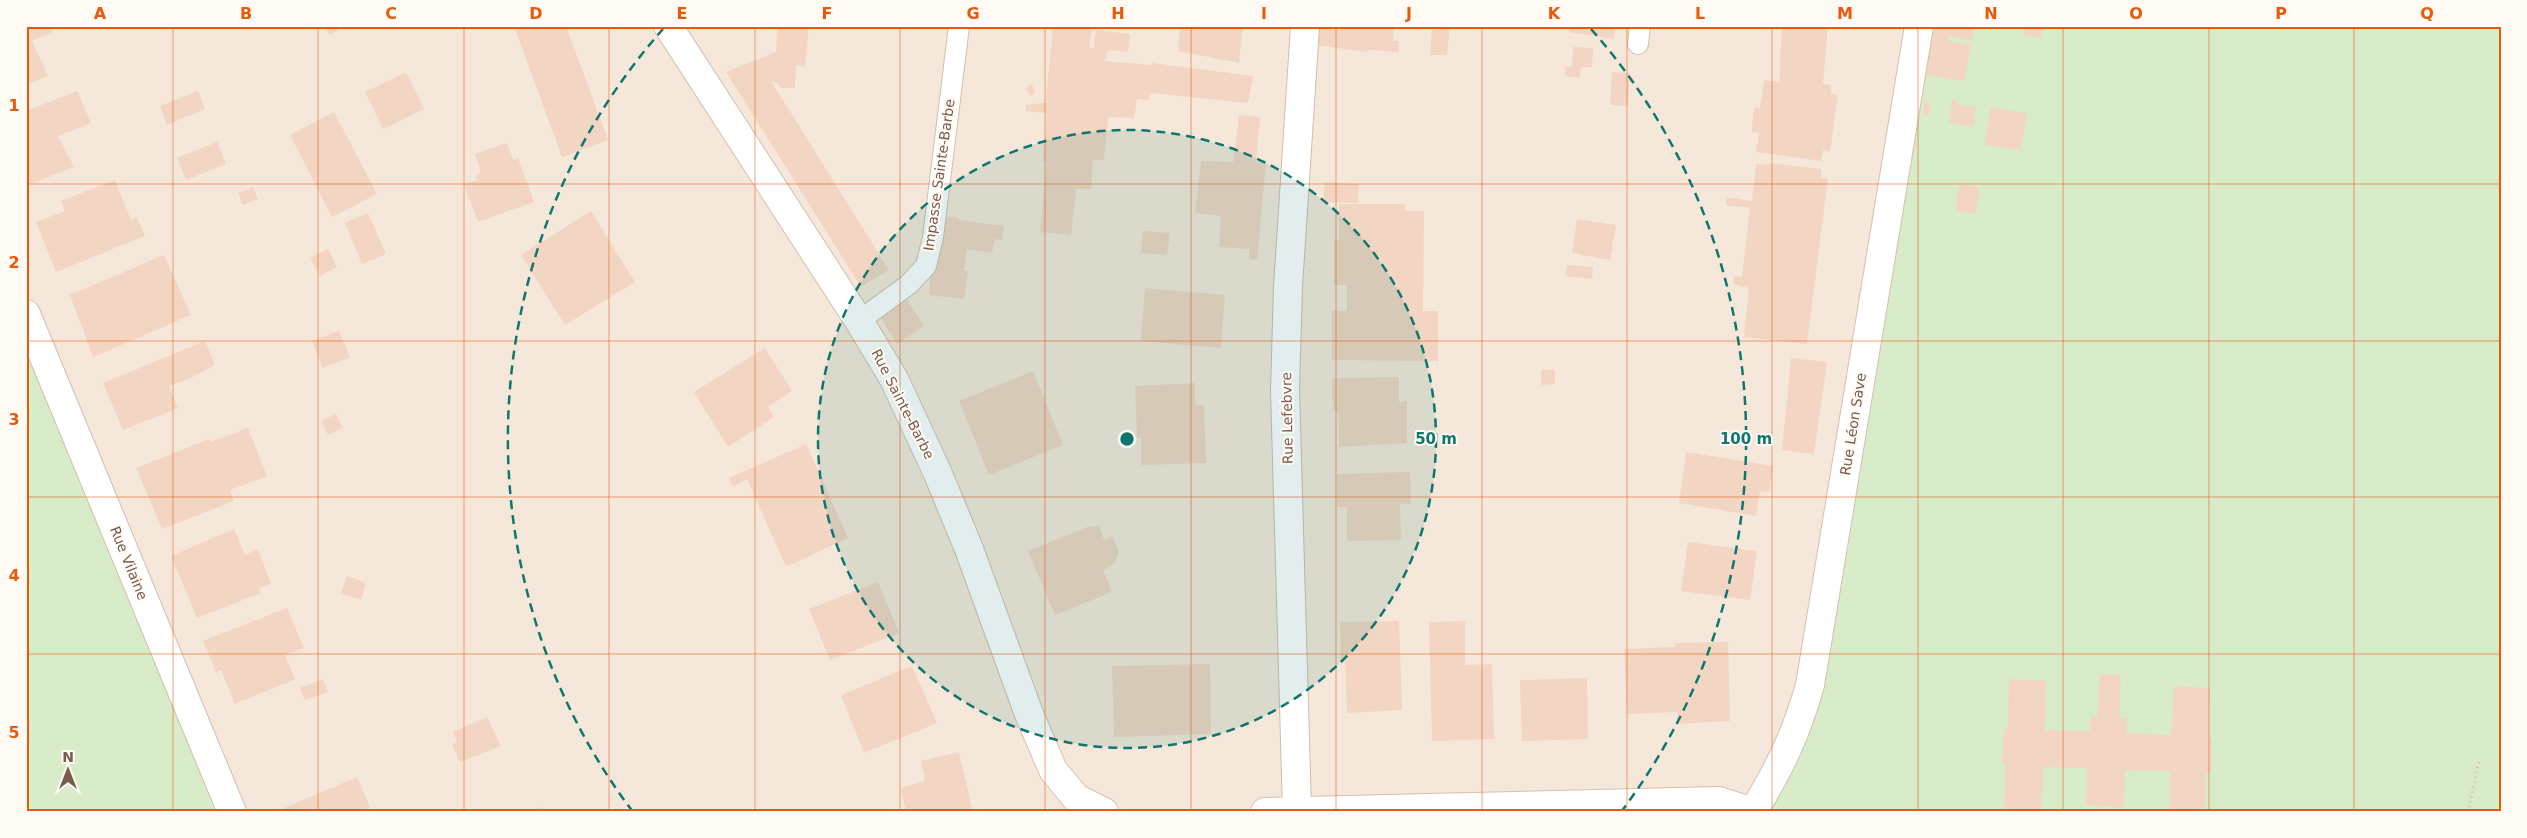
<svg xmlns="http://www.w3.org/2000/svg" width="2527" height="838" font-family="'DejaVu Sans',sans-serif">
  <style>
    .residential { fill: #f5e8da }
    .green { fill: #d8ecc9 }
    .building { fill: #f3d5c3 }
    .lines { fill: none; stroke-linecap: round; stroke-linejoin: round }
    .lane-casing { stroke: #d1beb0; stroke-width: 22 }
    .street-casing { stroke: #d1beb0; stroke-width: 30 }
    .secondary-casing { stroke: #d6c0b0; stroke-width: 30 }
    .path { stroke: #d9b8a5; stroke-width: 3; stroke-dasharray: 1 4; stroke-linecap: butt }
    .lane { stroke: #fff; stroke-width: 20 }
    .street { stroke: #fff; stroke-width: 28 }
    .secondary { stroke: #fff; stroke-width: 28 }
    .grid { fill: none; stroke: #e8590c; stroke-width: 1; stroke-opacity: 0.55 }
    .ring { fill: none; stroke: #0f766e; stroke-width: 2.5; stroke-dasharray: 9 6 }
    .labels { text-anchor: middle; stroke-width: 4; stroke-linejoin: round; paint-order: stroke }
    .street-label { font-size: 14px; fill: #7a5c4d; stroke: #fffaf3 }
    .centre { fill: #0f766e; stroke: #fffaf3; stroke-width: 2.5 }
    .ring-label { font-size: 15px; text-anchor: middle; font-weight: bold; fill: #0f766e; stroke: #fffaf3; stroke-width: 4; stroke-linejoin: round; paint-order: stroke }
    .neatline { fill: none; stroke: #e8590c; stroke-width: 2 }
    .grid-label { font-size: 16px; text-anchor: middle; font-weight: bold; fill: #e8590c }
  </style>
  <rect width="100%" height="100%" fill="#fdf6ec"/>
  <path class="residential" d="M26,26H1919L1810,685L1753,812H232L26,314Z"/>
  <g class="green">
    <path d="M1919,26H2501V812H1753L1798,726Z"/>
    <path d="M26,314L232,812H26Z"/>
  </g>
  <g class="building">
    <path d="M26,26H50L52,32L32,41L48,76L26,85Z"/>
    <path d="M324,26H344L330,35Z"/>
    <path d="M514,26H566L608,140L562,157Z"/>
    <path d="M778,26H809L805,67L796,65L795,88H780L778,83L771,81L889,270L861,287L726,72L776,52Z"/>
    <path d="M1053,26H1092L1089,47L1094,48L1096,30L1130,34L1128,52L1109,50L1104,61L1151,65L1152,63L1253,76L1248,103L1150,93L1149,100L1137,99L1134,118L1108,117L1104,160H1093L1091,189H1076L1071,235L1040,232L1047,162L1043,161L1047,113L1026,111V105L1049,102L1046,99Z"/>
    <path d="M1180,26H1243L1239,63L1178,51Z"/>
    <path d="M1316,26H1394L1393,41H1399V52L1368,50V52L1314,45Z"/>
    <path d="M1438,26H1450L1447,55H1430L1432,30H1438Z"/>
    <path d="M1569,26H1615L1614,39L1569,32Z"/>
    <path d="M1782,26H1828L1823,84L1831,85V94L1838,95L1830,152L1823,150L1821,161L1756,152L1759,133L1752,132L1753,114L1755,107L1760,109L1764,80L1779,82Z"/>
    <path d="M1929,26H1975L1972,41L1949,36L1948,41L1971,45L1965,81L1924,75Z"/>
    <path d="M2025,26H2043L2041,38L2023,35Z"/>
    <path d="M1573,47L1593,48L1592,67H1581L1580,78L1565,76V66L1572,67Z"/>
    <path d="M406,72L424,109L383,129L365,92Z"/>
    <path d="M1612,72L1630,73L1628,106L1610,105Z"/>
    <path d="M1031,84L1036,91L1031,96L1025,89Z"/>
    <path d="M77,91L91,123L58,136L74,167L26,186V111Z"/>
    <path d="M198,91L205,109L167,125L160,106Z"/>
    <path d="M1953,98L1960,105L1976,107L1973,127L1949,123Z"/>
    <path d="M1925,101L1930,102L1929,115L1923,114Z"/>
    <path d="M1991,107L2027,114L2021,150L1984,145Z"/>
    <path d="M334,112L377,194L332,217L290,135Z"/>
    <path d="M1239,115L1260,117L1256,162L1266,163L1257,260L1249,259V249L1219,247L1221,216L1195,213L1201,161L1233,162Z"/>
    <path d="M217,142L226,164L186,180L177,158Z"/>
    <path d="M507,143L513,160L518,158L534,202L478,222L464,184L477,180L476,175L481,173L475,154Z"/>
    <path d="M1769,163L1821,169V178H1828L1807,344L1744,337L1749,288L1733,284L1734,276L1742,277L1750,208L1726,205L1727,197L1752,201L1756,164L1769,165Z"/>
    <path d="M115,180L131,220L137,217L145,236L56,272L36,222L65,211L61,201Z"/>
    <path d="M1325,182L1359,184L1358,203L1323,202Z"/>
    <path d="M1959,184L1979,187L1976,214L1956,211Z"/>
    <path d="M253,187L258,199L243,205L238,193Z"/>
    <path d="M1339,204H1405V211H1424L1423,311H1438V361L1332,360V311H1347V285H1334V240H1339Z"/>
    <path d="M591,211L635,282L565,325L521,255Z"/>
    <path d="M368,213L386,254L362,264L345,223Z"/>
    <path d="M936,215L959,218V220L1004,226L1002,240L995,239L992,253L967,249L964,271H968L964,299L929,295Z"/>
    <path d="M1577,219L1616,225L1610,260L1572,253Z"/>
    <path d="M1143,231L1170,233L1167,255L1141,253Z"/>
    <path d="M328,249L337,267L320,276L310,258Z"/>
    <path d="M164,255L191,315L93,357L70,295Z"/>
    <path d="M1567,265L1593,267L1592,279L1566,276Z"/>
    <path d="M1145,288L1225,295L1221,348L1141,341Z"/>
    <path d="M907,300L924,326L897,344L880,317Z"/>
    <path d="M339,331L350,357L323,368L312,341Z"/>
    <path d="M205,341L215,365L191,378L169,386L178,408L123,430L103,383Z"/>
    <path d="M765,348L792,391L768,407L774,417L728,447L694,392Z"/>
    <path d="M1791,358L1827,362L1814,454L1782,450Z"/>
    <path d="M1541,370H1555V384L1541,385Z"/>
    <path d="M1033,371L1063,445L989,475L959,401Z"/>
    <path d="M1399,377V402L1407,401V443L1339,447L1338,411H1333L1332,378Z"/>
    <path d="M1195,383V406L1204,405L1206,463L1141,465V438H1137L1135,386Z"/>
    <path d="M336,414L343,428L328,435L321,421Z"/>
    <path d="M248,428L267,476L230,490L234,501L162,529L136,468L209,439L210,442Z"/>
    <path d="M806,444L848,538L786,567L747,479L733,487L729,478Z"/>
    <path d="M1686,452L1773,466L1769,492L1760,491L1756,516L1679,503Z"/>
    <path d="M1410,472L1411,504H1400L1401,540L1347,541V507H1337V474Z"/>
    <path d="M1099,526L1104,540L1112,536L1119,552L1114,564L1103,570L1112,592L1055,615L1028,551L1087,527Z"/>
    <path d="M234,529L245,555L258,549L271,584L259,588L261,593L197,618L171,556Z"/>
    <path d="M1688,542L1757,551L1750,600L1681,591Z"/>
    <path d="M347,576L366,583L361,600L341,593Z"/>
    <path d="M878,582L899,633L830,660L809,609Z"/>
    <path d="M287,608L304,648L285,655L295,679L235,704L221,670L216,672L203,641Z"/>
    <path d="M1399,621L1402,710L1347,713L1345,659H1341L1340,622Z"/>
    <path d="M1465,621V665L1492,664L1494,739L1432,741L1429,622Z"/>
    <path d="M1728,642L1730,721L1678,724L1677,712L1627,714L1624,649L1675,647V643Z"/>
    <path d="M1210,664L1211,734L1114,737L1112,666Z"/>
    <path d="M912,666L937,723L864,753L841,695Z"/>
    <path d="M2100,674L2121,675L2119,717L2127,718V733L2171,735L2174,686L2210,688L2209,738H2212L2211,774L2206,773L2205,812H2169L2170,771L2125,770L2124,808L2086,805L2087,768L2043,767L2041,812H2004L2006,765H2002L2004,728H2008L2009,679L2046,681L2045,730L2090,731V716L2097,717Z"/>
    <path d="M1587,678L1588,739L1522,741L1520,680Z"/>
    <path d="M323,679L328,692L305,700L300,688Z"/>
    <path d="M487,717L501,746L460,762L452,744L457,742L453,732Z"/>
    <path d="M959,752L973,812H906L901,788L925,781L921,761Z"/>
    <path d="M357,777L370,807L358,812H275Z"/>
    <path d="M543,807L545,812H529V811Z"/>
  </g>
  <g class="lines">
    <defs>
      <g id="lane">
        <path d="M1638,44L1640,26"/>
        <path d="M859,321L908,285L926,266L933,237L959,26"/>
      </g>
      <g id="street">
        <path d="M26,314L232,812"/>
        <path d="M1297,810L1285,390L1288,287L1305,26"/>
      </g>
      <g id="secondary">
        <path d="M668,26L859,321L894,379L938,474L969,549L1029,714L1053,770L1076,798L1104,812"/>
        <path d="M1265,812L1719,801L1753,812"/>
        <path d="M1753,812C1780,767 1796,735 1810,685L1919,26"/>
      </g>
    </defs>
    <use href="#lane" class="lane-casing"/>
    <use href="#street" class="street-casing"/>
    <use href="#secondary" class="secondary-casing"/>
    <path class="path" d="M2468,812L2479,761"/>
    <use href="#lane" class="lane"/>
    <use href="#street" class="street"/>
    <use href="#secondary" class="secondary"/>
  </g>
  <path class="grid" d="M173,26V812M318,26V812M464,26V812M609,26V812M755,26V812M900,26V812M1045,26V812M1191,26V812M1336,26V812M1482,26V812M1627,26V812M1772,26V812M1918,26V812M2063,26V812M2209,26V812M2354,26V812M26,184H2501M26,341H2501M26,497H2501M26,654H2501"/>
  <circle cx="1127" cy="439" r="309" fill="#0f766e" fill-opacity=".12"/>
  <g class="ring">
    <circle cx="1127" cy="439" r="309"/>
    <path d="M633 812A619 619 0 0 1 663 29M1591 29A619 619 0 0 1 1621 812"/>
  </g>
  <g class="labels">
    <g class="street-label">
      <text transform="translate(939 175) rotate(-82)" y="5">Impasse Sainte-Barbe</text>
      <text transform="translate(903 404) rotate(63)" y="5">Rue Sainte-Barbe</text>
      <text transform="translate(1287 418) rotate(-91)" y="5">Rue Lefebvre</text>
      <text transform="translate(1853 424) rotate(-81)" y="5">Rue Léon Save</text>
      <text transform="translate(129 563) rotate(68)" y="5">Rue Vilaine</text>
    </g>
  </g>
  <circle cx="1127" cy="439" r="8" class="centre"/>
  <g class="ring-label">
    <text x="1436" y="444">50 m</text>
    <text x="1746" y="444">100 m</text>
  </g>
  <rect width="2527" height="838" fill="none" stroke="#fffaf3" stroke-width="55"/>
  <g transform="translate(68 770)" stroke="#fffaf3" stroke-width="4" paint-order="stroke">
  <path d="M0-4L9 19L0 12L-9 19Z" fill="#7a5c4d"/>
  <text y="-8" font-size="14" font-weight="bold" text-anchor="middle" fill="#7a5c4d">N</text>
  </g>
  <rect x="28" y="28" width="2472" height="782" class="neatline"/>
  <g class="grid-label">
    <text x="100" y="19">A</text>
    <text x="246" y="19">B</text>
    <text x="391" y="19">C</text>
    <text x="536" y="19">D</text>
    <text x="682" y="19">E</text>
    <text x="827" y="19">F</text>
    <text x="973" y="19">G</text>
    <text x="1118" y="19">H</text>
    <text x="1264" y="19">I</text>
    <text x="1409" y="19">J</text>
    <text x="1554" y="19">K</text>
    <text x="1700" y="19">L</text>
    <text x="1845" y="19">M</text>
    <text x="1991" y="19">N</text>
    <text x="2136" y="19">O</text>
    <text x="2281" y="19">P</text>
    <text x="2427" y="19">Q</text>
    <text x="14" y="111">1</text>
    <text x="14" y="268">2</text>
    <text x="14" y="425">3</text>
    <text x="14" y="581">4</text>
    <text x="14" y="738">5</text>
  </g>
</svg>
